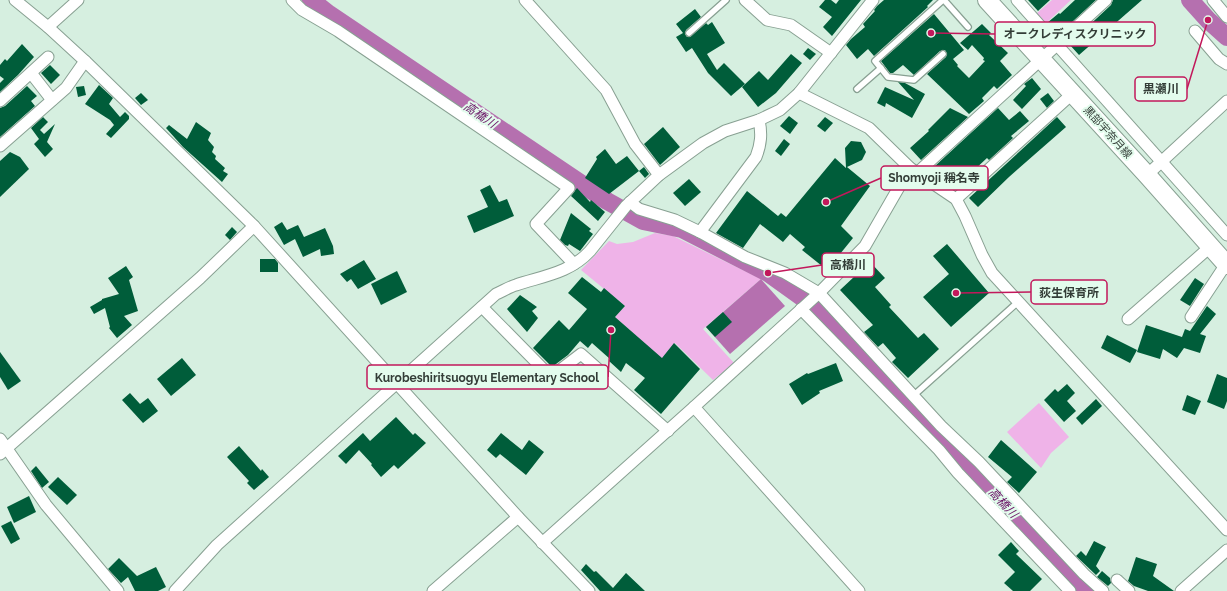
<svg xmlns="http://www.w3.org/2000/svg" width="1227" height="591" font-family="Raleway,'Noto Sans JP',sans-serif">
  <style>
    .green { fill: #efb3e8 }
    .water { fill: #b570af }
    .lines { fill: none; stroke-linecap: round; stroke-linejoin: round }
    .river { stroke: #b570af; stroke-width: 18 }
    .building { fill: #005d3a }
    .lane-casing { stroke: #88a092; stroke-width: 8 }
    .street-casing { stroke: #88a092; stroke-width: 13 }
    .primary-casing { stroke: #88a092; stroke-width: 20 }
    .lane { stroke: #fff; stroke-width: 5.5 }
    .street { stroke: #fff; stroke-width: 11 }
    .primary { stroke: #fff; stroke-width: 18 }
    .labels { text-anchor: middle; stroke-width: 4; stroke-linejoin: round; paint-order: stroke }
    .street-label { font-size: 11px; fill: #333d37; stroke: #e3fced }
    .water-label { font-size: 12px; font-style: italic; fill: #691265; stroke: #e3fced }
    .leader { fill: none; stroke: #c2185b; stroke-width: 1.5 }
    .callout-dot { fill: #c2185b; stroke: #e3fced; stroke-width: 1.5 }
    .callout { fill: #e3fced; stroke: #c2185b; stroke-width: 1.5 }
    .callout-label { font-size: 12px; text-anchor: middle; font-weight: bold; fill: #333d37 }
  </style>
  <rect width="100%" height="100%" fill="#d6efe0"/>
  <g class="green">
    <path d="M1052,0H1071L1045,24L1036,14Z"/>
    <path d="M655,233L673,236L761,279L703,329L734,363L713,380L675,343L662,359L615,317L625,306L581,270L609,241L617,244L633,242Z"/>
    <path d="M1039,403L1069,437L1051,453L1041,468L1007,432Z"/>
  </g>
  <path class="water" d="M761,279L785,306L730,354L706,327Z"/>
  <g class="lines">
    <g class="river">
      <path d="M311,0L329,14L607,201L643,221L682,229L768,273L821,311L1086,591"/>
      <path d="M1190,0L1208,20L1227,37"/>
    </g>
  </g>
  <g class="building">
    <path d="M825,0H831L836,4L839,0H861L832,36L823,27L832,17L819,7Z"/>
    <path d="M884,0H933L927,6L928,7L874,56L868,49L857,59L846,45L851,39L865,27L863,24L875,11L874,10L877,6Z"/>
    <path d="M1028,0H1050L1038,11Z"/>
    <path d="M1075,0H1096L1058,35L1047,23L1059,13L1060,14Z"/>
    <path d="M1113,0H1142L1079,55L1069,44L1111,5Z"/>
    <path d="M695,9L701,17L686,30L685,34L687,37H690L706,23L708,25L712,22L725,43L707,54L717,70L724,63L745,84L731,96L708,73L692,48L686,52L676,37L683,33L676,24Z"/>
    <path d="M934,14L964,50L953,59L958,65L957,66L969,78L985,61L983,60L984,58L972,45L968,50L960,43L982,24L991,33L989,35L1008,53L1000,61L1012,75L997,89L994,86L982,98L984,101L969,114L927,74L946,57L947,54L945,50L940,51L914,75L903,65L893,73H890L881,61Z"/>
    <path d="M22,44L34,57L18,75L0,92V83L4,79L0,76V65L5,59L7,61Z"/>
    <path d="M808,48L816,54L810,60L803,54Z"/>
    <path d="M791,54L802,63L776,93L758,107L742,87L759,71L768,80Z"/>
    <path d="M50,65L60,75L51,84L41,73Z"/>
    <path d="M1032,78L1041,89L1022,109L1013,100L1026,86L1024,84Z"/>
    <path d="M898,82L905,83L925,94L912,118L886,103L885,107L877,103L885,87L914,100Z"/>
    <path d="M99,85L113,98L109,104L120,117L125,112L129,116V119L111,138L106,134L114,125L110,120L85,104Z"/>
    <path d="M27,86L37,96L31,101L35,106L0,137V108L5,106Z"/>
    <path d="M84,86L86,95L78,97L76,87Z"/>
    <path d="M141,93L148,100L141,105L135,98Z"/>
    <path d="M1048,93L1054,101L1047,108L1040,99Z"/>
    <path d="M950,108L968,117L921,160L910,148L929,131L928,130Z"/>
    <path d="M998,108L1009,120L1020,111L1029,121L1011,136L1013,138L989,160L987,158L956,187L946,175L944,176L935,166Z"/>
    <path d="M789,116L798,123L790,134L780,126Z"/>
    <path d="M43,117L48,122L40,130L44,134L55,124L47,142L53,149L45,157L34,144L39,139L31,128Z"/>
    <path d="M825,117L833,123L825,132L817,126Z"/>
    <path d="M1057,117L1066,127L1009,177L978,207L969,198Z"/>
    <path d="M196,122L211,133L208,140L214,147L212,152L216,156L215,159L225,168L223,171L228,174L222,182L183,147L166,128L169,125L187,139Z"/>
    <path d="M663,127L680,147L660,165L644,144Z"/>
    <path d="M784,139L790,144L781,156L775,151Z"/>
    <path d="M851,141L861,142L866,152L862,160L847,167L870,186L841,226L853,238L827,270L802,250L805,247L790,234L783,242L760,224L743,248L716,233L747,191L778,216L781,213L786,217L835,158L846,168L845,148Z"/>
    <path d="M605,149L616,164L627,156L639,171L609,194L585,178L597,159L596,157Z"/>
    <path d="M10,152L20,157L29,169L0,197V161Z"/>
    <path d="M644,167L649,174L645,178L639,171Z"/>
    <path d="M689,179L701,192L685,206L673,193Z"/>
    <path d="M490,185L499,202L507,199L514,216L474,233L467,216L488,207L480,190Z"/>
    <path d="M577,188L590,202L591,200L605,212L598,221L571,196Z"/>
    <path d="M571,213L591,229L589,231L593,234L580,251L569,244L568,246L565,245L560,240Z"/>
    <path d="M282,222L287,230L298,225L304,237L325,228L333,246L334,254L321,256L320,249L303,257L295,239L284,245L274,227Z"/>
    <path d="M232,227L237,232L230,240L225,235Z"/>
    <path d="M947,244L989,293L951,327L923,297L949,274L933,256Z"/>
    <path d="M260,259H275L278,263V272H260Z"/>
    <path d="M364,260L376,279L358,289L351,279L347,282L340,274Z"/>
    <path d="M870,262L885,278L875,287L891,305L889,307L918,338L924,333L939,349L908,378L892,362L896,358L883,343L878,347L864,332L873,325L840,290Z"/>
    <path d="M126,266L133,277L129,280L138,311L124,316L132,325L117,338L109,328L110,327L105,308L94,314L90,307L102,300V299L119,294L108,278Z"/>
    <path d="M397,271L407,292L381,305L371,284Z"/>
    <path d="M582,277L601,292L604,288L625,306L615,317L662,358L674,343L700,369L661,414L634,390L645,378L626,363L621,372L609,361L610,359L592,343L588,348L580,341L568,355L552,367L533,348L559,320L569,330L587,309L568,293Z"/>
    <path d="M1195,278L1204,284L1190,306L1180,300Z"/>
    <path d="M520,295L537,307L532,311L538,318L527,332L507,309Z"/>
    <path d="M1207,306L1216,314L1200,334L1206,336L1200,353L1184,348L1177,358L1163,349L1160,359L1137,352L1146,325L1182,337L1185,329L1190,331Z"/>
    <path d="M723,312L732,322L715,337L706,327Z"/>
    <path d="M1107,335L1137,350L1130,363L1101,348Z"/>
    <path d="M0,352L21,381L8,390L0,377Z"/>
    <path d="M182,358L196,375L171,396L157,379Z"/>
    <path d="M836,363L843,381L819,391L820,393L802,405L789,384L807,373L808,374Z"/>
    <path d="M1217,374L1227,378V401L1224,409L1207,402Z"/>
    <path d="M1067,384L1075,393L1067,401L1076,411L1064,422L1044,400L1055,389L1058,392Z"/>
    <path d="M130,393L140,404L148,398L158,411L143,423L122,400Z"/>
    <path d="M1187,395L1201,401L1195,415L1182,410Z"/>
    <path d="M1096,399L1102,406L1082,425L1076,418Z"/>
    <path d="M396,417L413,435L415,433L426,443L398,469L394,465L381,477L371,465L372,464L359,450L346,464L338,456L363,433L370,441Z"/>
    <path d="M501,433L522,450L529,440L544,452L526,475L500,454L496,458L487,450Z"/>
    <path d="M1001,440L1037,472L1019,493L1007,482L1012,477L988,457Z"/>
    <path d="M239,446L261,471L262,469L269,477L254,490L247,483L249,481L227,457Z"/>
    <path d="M36,466L49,482L42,488L31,471Z"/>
    <path d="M58,477L77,495L67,505L48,487Z"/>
    <path d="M29,496L36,512L14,523L7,507Z"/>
    <path d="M11,521L20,539L11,544L1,526Z"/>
    <path d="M1094,541L1106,547L1096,566L1100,571L1096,575L1076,556L1081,551L1086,556Z"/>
    <path d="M1011,542L1019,551L1016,554L1042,579L1030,591H1013L1004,583L1015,572L998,555Z"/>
    <path d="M1136,557L1157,564L1153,576L1174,591H1148L1134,586L1128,581Z"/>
    <path d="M119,558L137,576L156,567L166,587L158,591H135L128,577L121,583L108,569Z"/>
    <path d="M586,564L594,572L596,571L613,588L626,573L645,591H600L581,570Z"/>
    <path d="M1102,571L1110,578L1111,583L1108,586L1097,577Z"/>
  </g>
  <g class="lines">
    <defs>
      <g id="lane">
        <path d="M943,0L875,61L888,77L914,80L943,54"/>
        <path d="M944,0L968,27"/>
        <path d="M689,33L726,0"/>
        <path d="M857,89L881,68"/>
        <path d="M913,396L1018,302"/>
      </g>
      <g id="street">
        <path d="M15,0L48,27L85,61L254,226L518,517L589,591"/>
        <path d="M292,0L302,10L338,31L569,188L536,224L574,264"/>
        <path d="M525,0L606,90L635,144L659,175"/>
        <path d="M745,0L767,20L791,25L831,53"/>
        <path d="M1017,0L1227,235"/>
        <path d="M1213,0L1227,17"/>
        <path d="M48,27L78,0"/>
        <path d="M1195,31L1219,59L1227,64"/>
        <path d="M31,73L52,100"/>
        <path d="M799,93L869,128L910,168L956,199L965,216L982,255L992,273L1227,530"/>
        <path d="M0,101L48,57"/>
        <path d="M0,146L66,88L85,61"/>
        <path d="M917,173L1106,0"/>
        <path d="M1147,175L1227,101"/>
        <path d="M956,199L1072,94"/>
        <path d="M630,202L639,209L675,220L700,232L745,257L785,273L819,293L941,426L979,462L1084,574L1103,591"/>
        <path d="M700,232L756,157C761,144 762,134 759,120"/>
        <path d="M482,307L551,377L581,354L668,431"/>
        <path d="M801,309L939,450L958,473L1070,591"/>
        <path d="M1191,317L1226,264"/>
        <path d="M1128,319L1210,247"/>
        <path d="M694,407L859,591"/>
        <path d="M0,439L46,505L118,591"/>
        <path d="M0,454L200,278L254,226"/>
        <path d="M542,543L694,407L819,293L865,246L910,168"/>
        <path d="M1117,580L1129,591"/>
        <path d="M175,591L217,545L496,294C503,291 509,287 516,285C543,276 570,273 590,251L626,206L659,175L703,143L725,131L759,120L780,110L799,93L873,0"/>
        <path d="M433,591L518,517"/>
        <path d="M1181,591L1227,550"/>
      </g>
      <path id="primary" d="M987,0L1147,175L1227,265"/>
    </defs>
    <use href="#lane" class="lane-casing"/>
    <use href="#street" class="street-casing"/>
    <use href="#primary" class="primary-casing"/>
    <use href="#lane" class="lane"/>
    <use href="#street" class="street"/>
    <use href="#primary" class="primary"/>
  </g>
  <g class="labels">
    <g class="street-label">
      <text transform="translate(1108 132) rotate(48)" y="4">黒部宇奈月線</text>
    </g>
    <g class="water-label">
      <text transform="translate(480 115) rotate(34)" y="4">高橋川</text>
      <text transform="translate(1003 503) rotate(47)" y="4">高橋川</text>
    </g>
  </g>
  <path class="leader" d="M931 33L995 34M1208 20L1187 89M826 202L881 178M768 273L822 265M956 293L1031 292M611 330L608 377"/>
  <g class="callout-dot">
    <circle cx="931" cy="33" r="4"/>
    <circle cx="1208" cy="20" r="4"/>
    <circle cx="826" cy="202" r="4"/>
    <circle cx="768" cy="273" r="4"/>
    <circle cx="956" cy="293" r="4"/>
    <circle cx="611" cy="330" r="4"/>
  </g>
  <g class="callout">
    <rect x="995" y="22" width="160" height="24" rx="4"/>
    <rect x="1135" y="77" width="52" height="24" rx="4"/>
    <rect x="881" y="166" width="107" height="24" rx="4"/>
    <rect x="822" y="253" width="52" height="24" rx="4"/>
    <rect x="1031" y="280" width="76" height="24" rx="4"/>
    <rect x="367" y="365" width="241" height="24" rx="4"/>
  </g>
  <g class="callout-label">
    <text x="1075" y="38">オークレディスクリニック</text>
    <text x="1161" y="93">黒瀬川</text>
    <text x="934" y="182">Shomyoji 稱名寺</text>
    <text x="848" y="269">高橋川</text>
    <text x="1069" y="297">荻生保育所</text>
    <text x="487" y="382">Kurobeshiritsuogyu Elementary School</text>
  </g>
</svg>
